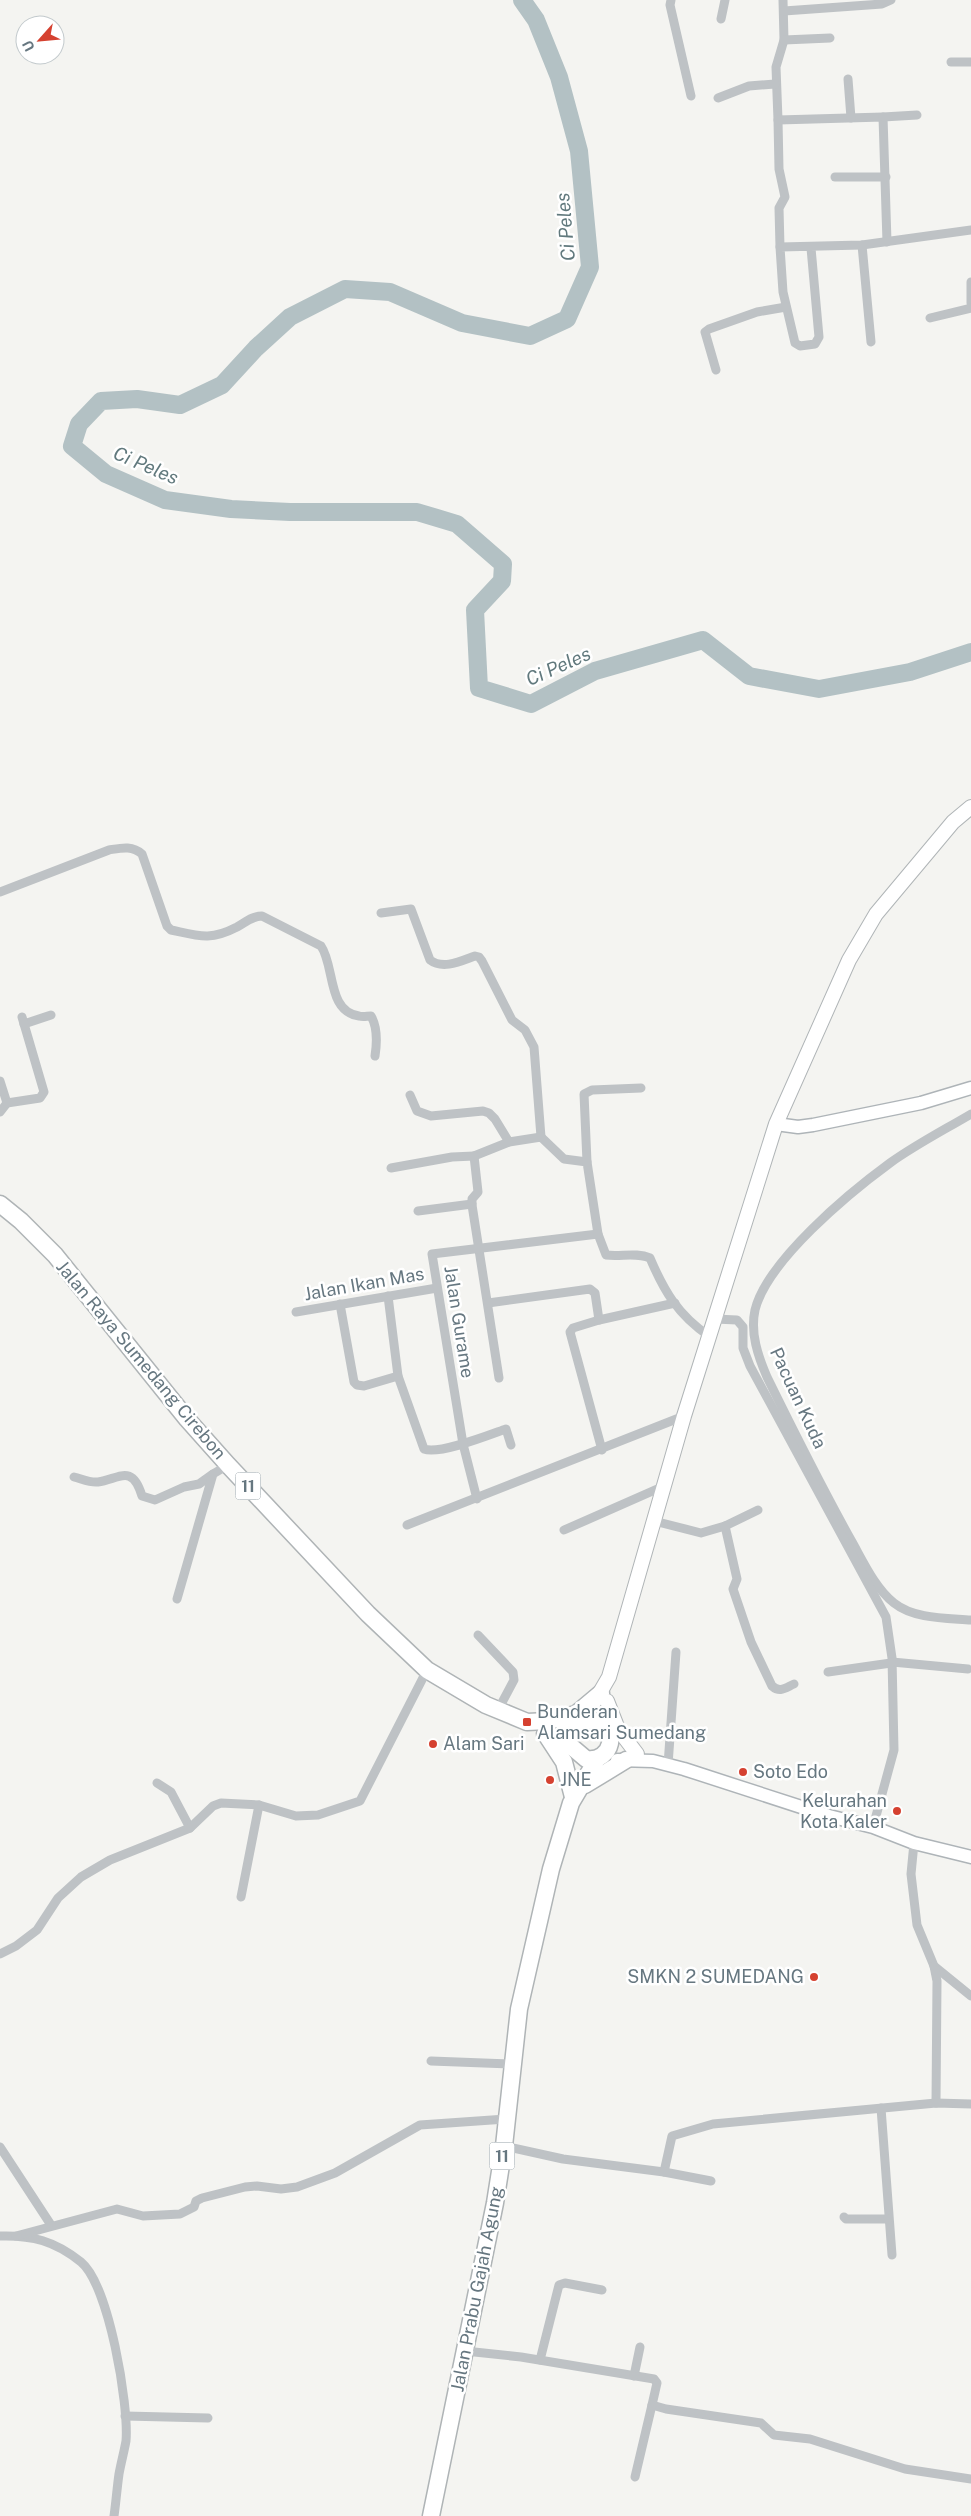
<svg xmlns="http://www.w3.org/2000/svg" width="971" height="2516" font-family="'Public Sans',sans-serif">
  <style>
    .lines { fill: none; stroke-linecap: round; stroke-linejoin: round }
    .river { stroke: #b3c1c4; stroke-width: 18 }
    .secondary-casing { stroke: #aeb4b8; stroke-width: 15 }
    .primary-casing { stroke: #b0b5b7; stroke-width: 16 }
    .highway-casing { stroke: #afb4b6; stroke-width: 19 }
    .street { stroke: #bec2c5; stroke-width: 9 }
    .secondary { stroke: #fff; stroke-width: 12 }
    .primary { stroke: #fff; stroke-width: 14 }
    .highway { stroke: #fff; stroke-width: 16 }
    .poi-dot { fill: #d54130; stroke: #fff; stroke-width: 2 }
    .labels { text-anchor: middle; stroke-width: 5; stroke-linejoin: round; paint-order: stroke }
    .shield { fill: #fff; stroke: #94a0a6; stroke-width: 1 }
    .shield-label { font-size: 16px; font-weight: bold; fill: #667780 }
    .street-label { font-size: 18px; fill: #667780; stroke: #fff }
    .poi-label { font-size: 18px; fill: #667780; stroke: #fff; text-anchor: start }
    .water-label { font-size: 19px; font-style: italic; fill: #61797d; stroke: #fff }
  </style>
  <rect width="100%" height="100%" fill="#f4f4f1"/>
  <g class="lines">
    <path class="river" d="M522,0L536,20L559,77L579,151L590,267L567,319L530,336L462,323L390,292L345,289L290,317L256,348L222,385L180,405L137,399L101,401L79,424L72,446L106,474L165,500L231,509L290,512H417L457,524L503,564L502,581L475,610L479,688L531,704L595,671L703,640L749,676L819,689L910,672L971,652"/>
    <defs>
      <g id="secondary">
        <path d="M776,1124L798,1127L813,1125L921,1103L971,1088"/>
        <path d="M617,1760L653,1761L684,1769L829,1816L873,1827L914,1843L971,1857"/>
      </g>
      <g id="primary">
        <path d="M595,1701L609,1677L684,1416L776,1124L849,960L876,914L953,822L971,807"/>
        <path d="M607,1701L618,1729L637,1754"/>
      </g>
      <g id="highway">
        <path d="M0,1204L21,1221L55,1255L187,1419L228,1465L368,1614L427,1670L486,1705L527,1722L548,1721L576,1714L601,1693"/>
        <path d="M545,1734L573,1748L586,1759C613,1763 620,1726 595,1721C586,1719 574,1724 564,1724"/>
        <path d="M547,1736L564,1762L573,1797"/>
        <path d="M585,1785L626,1760"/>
        <path d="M431,2516L495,2203L504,2146L519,2009L551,1869L571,1803L597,1759"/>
      </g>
    </defs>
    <use href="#secondary" class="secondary-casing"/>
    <use href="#primary" class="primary-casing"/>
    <use href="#highway" class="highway-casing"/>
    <g class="street">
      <path d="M671,0L670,5L691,96"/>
      <path d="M783,0L784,40L776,67L778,120L883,117L887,242"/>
      <path d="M784,11L882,4L891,0"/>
      <path d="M721,19L725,0"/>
      <path d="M784,40L830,38"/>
      <path d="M951,62H971"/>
      <path d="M848,79L851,118"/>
      <path d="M718,98L749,86L775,84"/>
      <path d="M883,117L917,115"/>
      <path d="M778,120L779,169L785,197L779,208L780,247"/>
      <path d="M835,177H886"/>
      <path d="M862,245L871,342"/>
      <path d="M811,248L819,337L815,344L800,346L795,343L783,292L780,247L862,245L971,230"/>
      <path d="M971,282V303"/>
      <path d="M930,318L971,308"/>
      <path d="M716,370L705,332L709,329L757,312L786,307"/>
      <path d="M0,892L109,850C121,848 132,845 142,854L167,926L171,930C199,936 210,941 237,927C246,922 252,916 262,916L321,946C335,966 327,1012 359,1016C363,1017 367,1016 371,1016C378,1028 377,1043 375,1056"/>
      <path d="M381,913L411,909L430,960C443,970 461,961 475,956L479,957L482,961L512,1020L525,1030L534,1047L541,1137"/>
      <path d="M24,1024L51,1015"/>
      <path d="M0,1081L7,1103L0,1112"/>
      <path d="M410,1095L417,1111L431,1116L483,1111L489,1113L495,1119L509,1142"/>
      <path d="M7,1103L40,1098L44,1092L22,1017"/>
      <path d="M971,1114C944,1130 915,1145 890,1163C849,1193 767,1261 755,1310C750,1333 758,1356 767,1377C794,1432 821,1486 851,1540C863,1561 875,1588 894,1603C914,1619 946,1618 971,1620"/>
      <path d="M474,1156L509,1142L541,1137L564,1159L587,1162L598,1234L606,1255C621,1257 636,1252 650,1258C664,1291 678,1315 709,1336"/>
      <path d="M587,1162L584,1094L592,1090L641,1088"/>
      <path d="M391,1168L452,1157L474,1156L478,1192L472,1199V1205L499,1378"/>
      <path d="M418,1211L472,1204"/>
      <path d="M388,1296L398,1376L424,1449C439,1455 489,1435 506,1429L511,1445"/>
      <path d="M488,1303L590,1289L595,1293L599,1320"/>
      <path d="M340,1304L354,1382L357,1385L364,1386L398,1376"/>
      <path d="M296,1312L437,1288"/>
      <path d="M715,1319L737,1320L743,1327V1348L750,1366L886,1617L892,1658L894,1750L873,1827"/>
      <path d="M602,1450L570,1332L573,1328L599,1320L675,1303"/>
      <path d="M74,1477C82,1479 90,1483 98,1482C119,1479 132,1463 142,1496L155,1500L184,1487L199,1484L213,1474"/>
      <path d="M477,1499L463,1444L432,1254L598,1234"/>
      <path d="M654,1521L701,1533L725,1526L758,1510"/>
      <path d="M407,1525L684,1416"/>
      <path d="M725,1526L737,1579L733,1589L751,1642L772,1686C780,1693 785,1688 794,1684"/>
      <path d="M564,1530L664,1486"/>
      <path d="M177,1599L213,1474L228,1465"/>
      <path d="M478,1635L513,1672L514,1680L498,1710"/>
      <path d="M892,1662L968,1669"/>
      <path d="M828,1672L891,1663"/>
      <path d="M668,1765L676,1652"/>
      <path d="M157,1783L171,1792L190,1828"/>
      <path d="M914,1843L911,1874L917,1925L934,1966L971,1996"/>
      <path d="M241,1897L259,1805"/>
      <path d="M0,1954L16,1946L37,1930L58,1898L81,1877L110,1860L190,1828L213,1806L221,1803L259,1805L296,1816L318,1815L360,1801L427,1670"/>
      <path d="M934,1966L937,1981L936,2103"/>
      <path d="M431,2061L511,2064"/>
      <path d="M881,2108L892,2255"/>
      <path d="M504,2146L563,2159L664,2172L672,2136L713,2124L936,2103L971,2104"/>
      <path d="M0,2147L51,2225"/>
      <path d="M664,2172L711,2181"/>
      <path d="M844,2217L846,2219H888"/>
      <path d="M0,2236C32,2235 55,2241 81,2262C109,2285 129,2405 126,2441C124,2452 121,2463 119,2474C117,2488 116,2502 114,2516"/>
      <path d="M16,2236L117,2209L143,2216L180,2214L194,2207L196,2201L202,2198L245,2187L257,2186L281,2189L297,2187L335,2173L420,2125L506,2119"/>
      <path d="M465,2351L521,2357L654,2379L657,2383L652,2405L666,2409L761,2423L774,2435L810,2439L905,2469L971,2479"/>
      <path d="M540,2360L559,2285L565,2283L602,2290"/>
      <path d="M634,2376L640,2347"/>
      <path d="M125,2416L208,2418"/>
      <path d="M635,2477L652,2405"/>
    </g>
    <use href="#secondary" class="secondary"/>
    <use href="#primary" class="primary"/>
    <use href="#highway" class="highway"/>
  </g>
  <g class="poi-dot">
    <rect x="522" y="1717" width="10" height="10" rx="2.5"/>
    <circle cx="433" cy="1744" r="5"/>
    <circle cx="743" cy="1772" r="5"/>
    <circle cx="550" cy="1780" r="5"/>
    <circle cx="897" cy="1811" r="5"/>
    <circle cx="814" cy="1977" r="5"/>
  </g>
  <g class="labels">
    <g class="shield">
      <rect x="235.5" y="1472.5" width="25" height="27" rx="4"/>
      <rect x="489.5" y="2142.5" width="25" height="27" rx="4"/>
    </g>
    <g class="shield-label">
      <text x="248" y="1492">11</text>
      <text x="502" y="2162">11</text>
    </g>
    <g class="street-label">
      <text transform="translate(364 1284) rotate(-10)" y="6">Jalan Ikan Mas</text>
      <text transform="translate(459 1322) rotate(81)" y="6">Jalan Gurame</text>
      <text transform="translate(141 1360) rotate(50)" y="6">Jalan Raya Sumedang Cirebon</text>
      <text transform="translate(798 1398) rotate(65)" y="6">Pacuan Kuda</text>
      <text transform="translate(477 2289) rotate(-79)" y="6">Jalan Prabu Gajah Agung</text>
    </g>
    <g class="poi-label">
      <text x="537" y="1718">Bunderan<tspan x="537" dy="21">Alamsari Sumedang</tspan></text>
      <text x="443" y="1750">Alam Sari</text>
      <text x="753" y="1778">Soto Edo</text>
      <text x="560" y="1786">JNE</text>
      <text x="887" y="1807" text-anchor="end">Kelurahan<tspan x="887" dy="21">Kota Kaler</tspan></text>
      <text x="804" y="1983" text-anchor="end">SMKN 2 SUMEDANG</text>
    </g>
    <g class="water-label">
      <text transform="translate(565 227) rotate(-95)" y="7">Ci Peles</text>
      <text transform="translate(146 465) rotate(23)" y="7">Ci Peles</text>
      <text transform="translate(558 666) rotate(-24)" y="7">Ci Peles</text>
    </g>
  </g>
  <g transform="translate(40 40) rotate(243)"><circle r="24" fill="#ffffff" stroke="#c2c9cc"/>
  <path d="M0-4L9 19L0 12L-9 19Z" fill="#d54130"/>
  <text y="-8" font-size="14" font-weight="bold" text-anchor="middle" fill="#667780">U</text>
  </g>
</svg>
